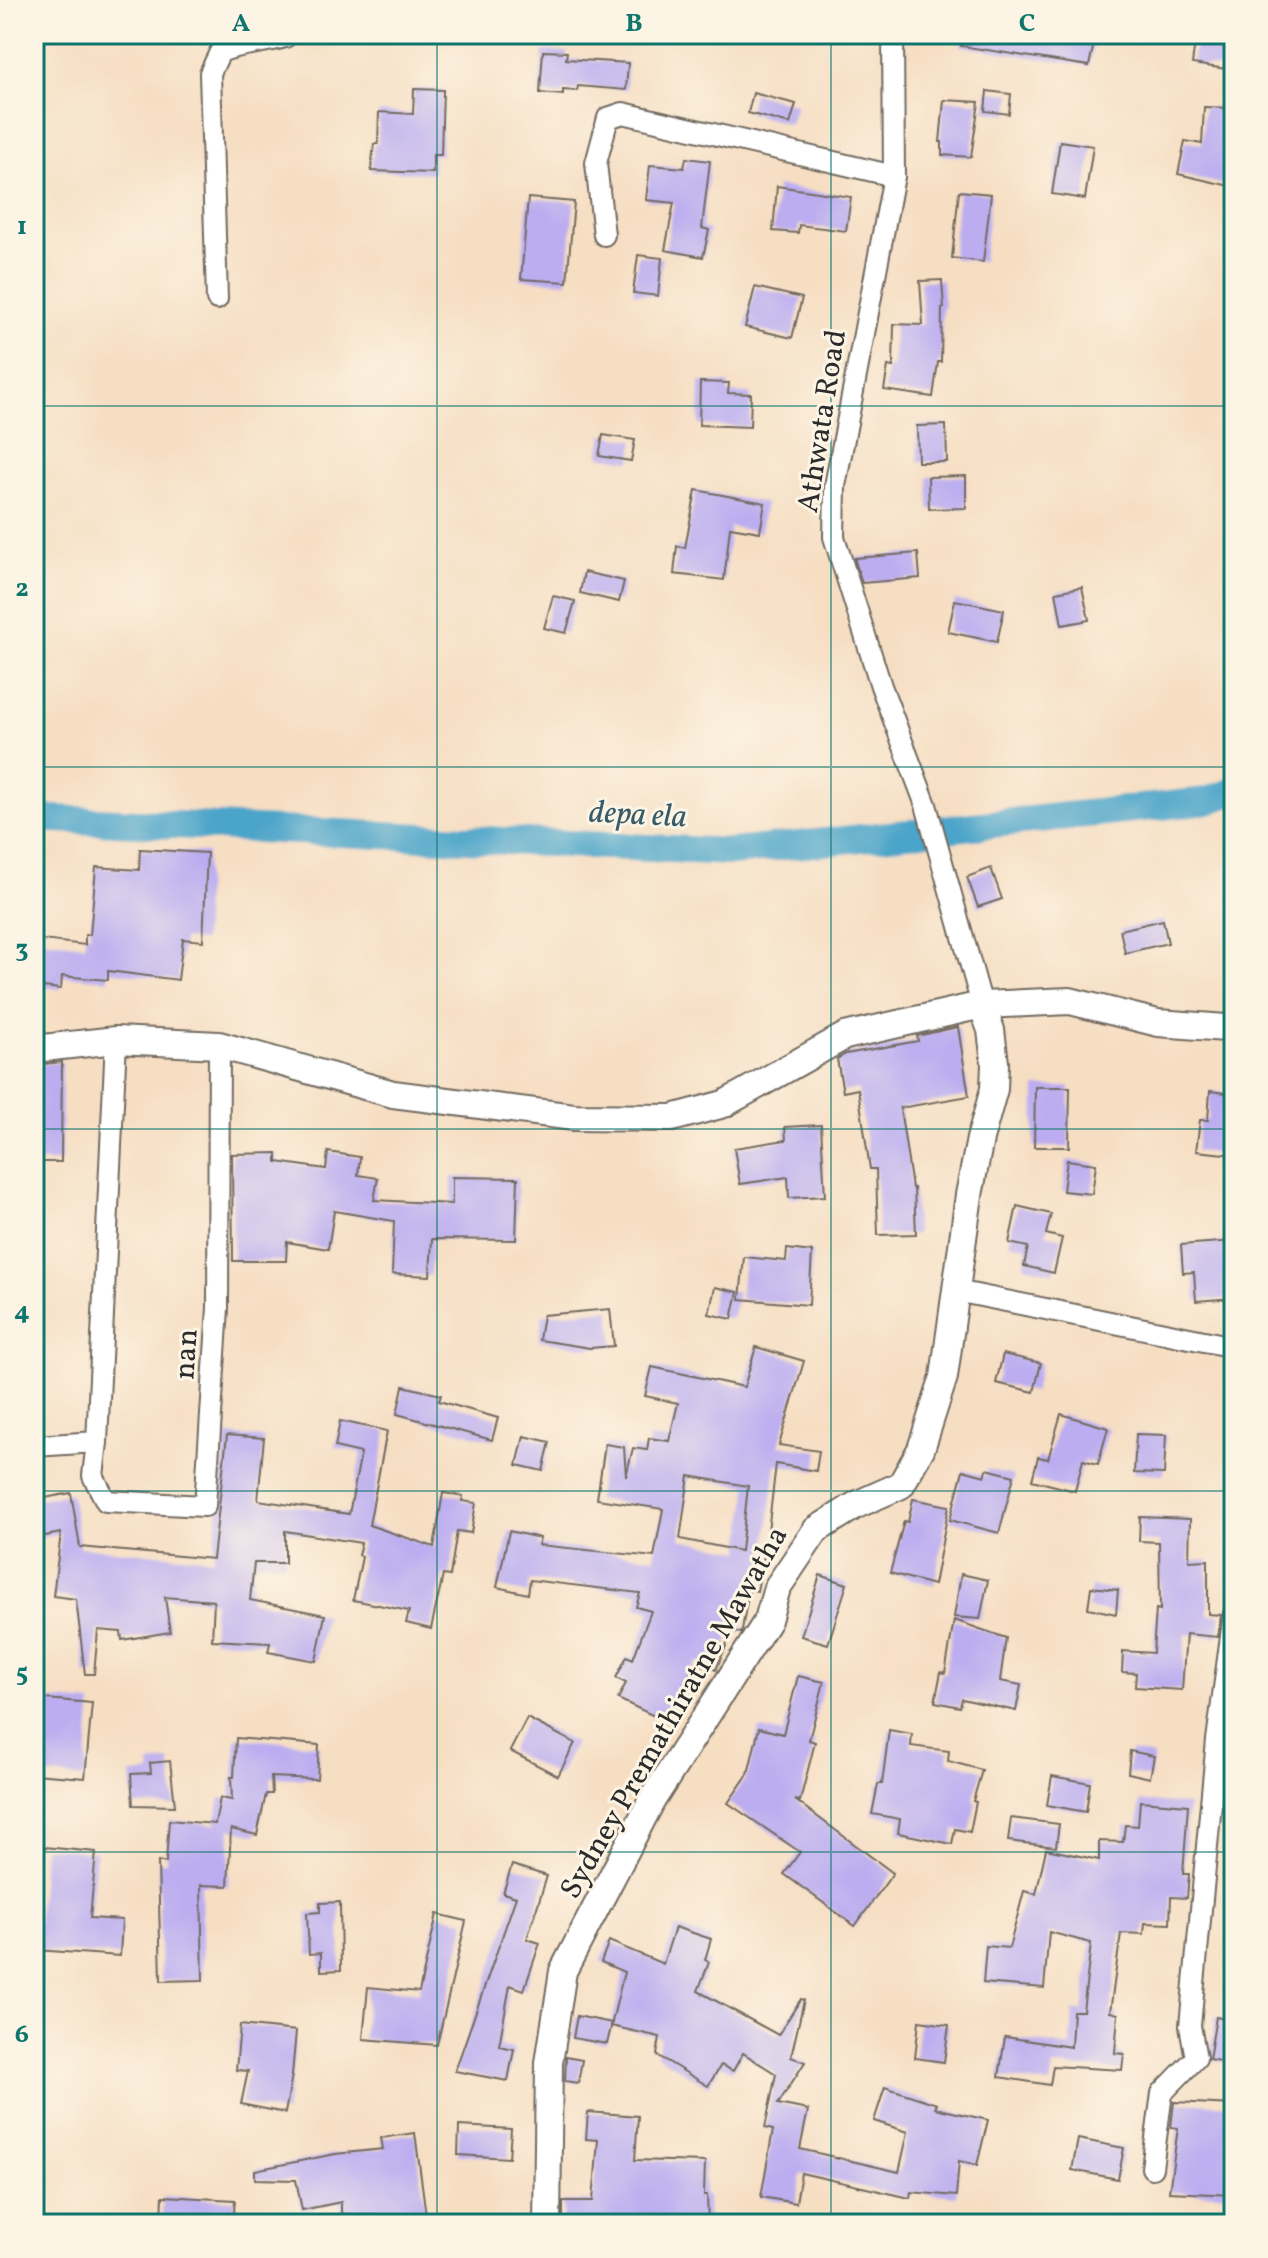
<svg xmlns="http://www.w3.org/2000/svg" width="1268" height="2258" font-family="Vollkorn,serif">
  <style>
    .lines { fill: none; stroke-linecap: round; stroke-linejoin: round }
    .canal { stroke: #4ca4c9; stroke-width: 28 }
    .building { fill: #bbadf0; fill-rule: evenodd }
    .minor-casing { stroke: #726a60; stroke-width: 24 }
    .tertiary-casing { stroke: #726a60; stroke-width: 30 }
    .minor { stroke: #fff; stroke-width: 20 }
    .tertiary { stroke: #fff; stroke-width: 26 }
    .grid { fill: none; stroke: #0f766e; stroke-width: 2; stroke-opacity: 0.55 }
    .labels { text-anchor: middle; stroke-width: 6; stroke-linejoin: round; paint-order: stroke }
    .street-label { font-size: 30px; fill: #2b2b2b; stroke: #fcf5e5 }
    .water-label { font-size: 32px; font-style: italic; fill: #385b6a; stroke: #fcf5e5 }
    .neatline { fill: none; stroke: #0f766e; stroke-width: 3 }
    .grid-label { font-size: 26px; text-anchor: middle; font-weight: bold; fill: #0f766e }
  </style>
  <rect width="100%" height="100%" fill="#fcf5e5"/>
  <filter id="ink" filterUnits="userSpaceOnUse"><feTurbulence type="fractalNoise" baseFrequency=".0125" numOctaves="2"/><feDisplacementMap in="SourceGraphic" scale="16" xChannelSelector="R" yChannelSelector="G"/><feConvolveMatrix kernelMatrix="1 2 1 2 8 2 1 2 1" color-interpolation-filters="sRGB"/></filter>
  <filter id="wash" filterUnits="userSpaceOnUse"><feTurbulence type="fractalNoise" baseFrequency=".006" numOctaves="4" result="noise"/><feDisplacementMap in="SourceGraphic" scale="32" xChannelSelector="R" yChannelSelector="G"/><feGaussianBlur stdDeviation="1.8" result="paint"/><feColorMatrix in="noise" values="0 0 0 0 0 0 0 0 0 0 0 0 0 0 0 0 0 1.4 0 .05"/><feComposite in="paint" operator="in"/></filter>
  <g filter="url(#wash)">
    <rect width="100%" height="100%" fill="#f6dec3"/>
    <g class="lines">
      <path class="canal" d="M34,818L731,852L1207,801L1234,791"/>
    </g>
    <g id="blocks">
      <g class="building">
        <path d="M962,34H1096L1089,66L961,46Z"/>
        <path d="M1196,34H1234V70L1192,64Z"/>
        <path d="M543,51L567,52L566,59L628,63L626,90L578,86L577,91L563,90V95L540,93Z"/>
        <path d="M414,89L443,90L441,155H433V173L371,171L374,144H378L379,112L413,114Z"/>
        <path d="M987,91L1011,94L1009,114L985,111Z"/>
        <path d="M753,93L796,104L790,124L748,113Z"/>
        <path d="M944,100L979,102L971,157L942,155V142H940Z"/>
        <path d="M1204,107L1234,108V166L1230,186L1178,174L1185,141L1202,144Z"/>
        <path d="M1060,141L1093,146L1085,199L1052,194Z"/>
        <path d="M686,158L710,161L702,228L709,230L703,257L665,250L674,203L646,200L650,165L684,168Z"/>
        <path d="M777,186L851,197L846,231L799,225L798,233L773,231Z"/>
        <path d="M959,191L991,194L983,262L952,258Z"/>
        <path d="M528,198L574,202L567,282L521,279Z"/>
        <path d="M638,255L662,258L658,296L633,293Z"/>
        <path d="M942,280L944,308H942L941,362H938L933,397L884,390L888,366L893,367L894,324L923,325L920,281Z"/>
        <path d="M755,287L802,298L792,338L745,327Z"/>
        <path d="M700,382L729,383L728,393L751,394L750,427L699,425Z"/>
        <path d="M946,425L947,462H918L917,426Z"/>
        <path d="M603,435L635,440L631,461L599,456Z"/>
        <path d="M966,476V508L929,509L928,477Z"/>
        <path d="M696,490L765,503L760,532L730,527L724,580L674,574L677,546L685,548Z"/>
        <path d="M918,553L920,578L862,583L855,561V558Z"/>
        <path d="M584,572L624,581L619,602L580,593Z"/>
        <path d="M1082,587L1089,620L1062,625L1056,592Z"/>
        <path d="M553,596L575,601L566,633L544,628Z"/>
        <path d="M955,600L1004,610L997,642L948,632Z"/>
        <path d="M140,849L207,853L203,941L183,939L178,980L108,971V980L62,976L61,989L34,986V939L85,945V935H90L96,867L139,870Z"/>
        <path d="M991,868L1002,899L978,907L967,877Z"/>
        <path d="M1163,920L1168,943L1125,953L1120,930Z"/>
        <path d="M958,1027L969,1096L900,1108L912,1188H914L916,1234L878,1235L876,1169H870L858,1089L843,1092L837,1059L846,1054L918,1041L917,1036Z"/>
        <path d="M62,1062L61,1162H34V1065Z"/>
        <path d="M1035,1087H1070L1069,1147H1034Z"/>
        <path d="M1210,1091L1234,1094V1155L1196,1151L1200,1120H1208Z"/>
        <path d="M821,1125L825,1196L789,1198L788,1177L740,1184L734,1148L786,1140L785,1127Z"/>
        <path d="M328,1152L360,1157L358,1175L378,1178L374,1200L452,1204V1177L518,1178L516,1240L432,1239L430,1276L392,1274L394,1221L334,1211L328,1249L287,1242L286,1261H233L232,1154L277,1153V1162L326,1169Z"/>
        <path d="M1067,1160L1096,1164L1092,1194L1063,1191Z"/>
        <path d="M1017,1206L1051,1214L1046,1234L1062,1238L1054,1273L1024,1266L1028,1247L1009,1243Z"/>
        <path d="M1234,1241V1298L1196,1301L1194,1272L1183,1273L1181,1245Z"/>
        <path d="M787,1249L812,1252L809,1305L740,1299L744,1257L786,1261Z"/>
        <path d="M715,1287L738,1292L732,1319L709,1314Z"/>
        <path d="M610,1309L614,1346L590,1348L539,1340L543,1315Z"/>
        <path d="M756,1347L804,1361L779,1445L819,1451L816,1471L776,1464L767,1540L757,1591L749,1589L742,1630L741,1633L732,1631L716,1670L696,1662L667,1722L618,1699L626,1683L616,1678L627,1656L633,1659L651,1611L636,1607L640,1593L530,1580L528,1594L497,1587L509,1531L540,1538L538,1545L654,1557L663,1509L597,1499L605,1444L624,1447L626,1476L633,1448L647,1450L649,1438L669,1441L678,1403L645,1396L652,1367L744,1387ZM689,1476L748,1486L741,1551L680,1539Z"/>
        <path d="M1003,1354L1041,1363L1034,1392L996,1383Z"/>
        <path d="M403,1386L441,1395L439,1401L498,1418L492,1440L397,1414Z"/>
        <path d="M1061,1414L1108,1428L1098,1464L1083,1460L1075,1491L1032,1480L1038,1457L1048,1459Z"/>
        <path d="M340,1421L387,1431L369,1525L434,1547L443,1493L463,1496L462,1501L476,1503L471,1533L457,1531L450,1576L443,1575L431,1629L406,1623L409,1611L353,1600L362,1557L358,1555L361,1543L285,1531V1563H254L250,1600L325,1615L316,1661L268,1652L270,1643L212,1640L214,1601L165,1597L170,1632L122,1640L121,1632L98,1630L94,1674H85L76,1599L53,1596L61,1533L34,1538V1500L71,1493L80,1547L213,1559L227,1435L264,1438L258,1500L349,1514L361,1453L335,1447Z"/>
        <path d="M1136,1434L1166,1435L1164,1474L1134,1473Z"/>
        <path d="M524,1436L550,1442L543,1471L517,1465Z"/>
        <path d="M987,1469L1014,1476L999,1533L950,1520L963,1470L985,1476Z"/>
        <path d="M913,1499L949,1506L934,1585L890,1573L904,1521L908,1522Z"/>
        <path d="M1140,1517L1190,1519L1189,1561L1208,1560V1614L1221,1615L1218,1637L1186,1634L1182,1690L1135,1687L1136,1673L1122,1672L1123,1651L1153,1653L1156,1609L1160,1610L1159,1542L1139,1541Z"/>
        <path d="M961,1574L988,1580L980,1619L954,1617Z"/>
        <path d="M820,1575L847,1584L828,1644L801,1636Z"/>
        <path d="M1091,1587L1118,1590L1116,1614L1088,1608Z"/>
        <path d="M954,1620L1006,1638L1000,1681L1021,1685L1016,1711L962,1699L960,1707L935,1702L941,1672L945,1673Z"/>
        <path d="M798,1676L824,1682L809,1740L815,1742L800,1801L795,1800L893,1873L855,1926L784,1874L800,1852L728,1803L748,1774L759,1728L783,1734Z"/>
        <path d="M34,1698L92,1703L85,1778L34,1774Z"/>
        <path d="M527,1718L575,1743L558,1776L510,1751Z"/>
        <path d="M889,1730L912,1734L911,1746L949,1751L948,1761L982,1770L973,1801L976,1802L970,1832L955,1829L952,1844L898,1833L900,1819L872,1814L878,1784H882Z"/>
        <path d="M236,1738L319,1745L317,1779L271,1777L272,1794H266L257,1835L231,1829L228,1886L201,1885L203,1980L161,1981L158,1862H166L169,1820L215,1824L220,1798L232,1800L231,1777H234Z"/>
        <path d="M1130,1751L1154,1756L1150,1778L1128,1773Z"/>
        <path d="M170,1761L175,1806L133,1805L131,1774L151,1773L150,1763Z"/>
        <path d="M1052,1776L1090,1783L1086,1812L1047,1805Z"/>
        <path d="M1140,1801L1188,1805L1183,1874H1189L1187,1898L1171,1897L1170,1924L1145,1923L1144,1934L1121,1933L1110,2012L1118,2014L1115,2053L1124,2054L1122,2070L1053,2066L1050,2085L999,2077L1005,2037L1071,2047L1073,2011H1083L1091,1943L1049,1932L1044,1988L983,1983L986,1946L1009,1948L1024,1891L1036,1894L1046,1849L1099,1860V1841L1123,1842L1125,1825L1138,1826Z"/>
        <path d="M1011,1818L1059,1824L1056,1847L1008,1841Z"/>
        <path d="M44,1847L96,1852L90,1918L122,1920L120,1956L36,1950Z"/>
        <path d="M512,1865L547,1876L527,1939L540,1943L524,1990L510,1985L499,2046L514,2049L508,2081L455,2071L516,1897L503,1893Z"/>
        <path d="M340,1902L341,1970L321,1971V1953L309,1954L307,1913L320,1912V1903Z"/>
        <path d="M437,1914L466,1921L437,2045L363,2039L368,1987L419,1992Z"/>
        <path d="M675,1927L711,1939L705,1960L709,1962L698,1991L778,2035L801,1999L804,2000L791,2057L805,2062L778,2104L808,2110L800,2149L899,2172L908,2132L874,2121L885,2087L937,2104L935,2108L988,2120L977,2165L959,2161L956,2196L911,2192L910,2198L801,2173L796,2203L761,2197L773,2130L765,2128L776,2074L743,2053L733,2071L721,2065L708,2086L657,2055L660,2037L611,2026L624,1972L601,1962L609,1941L663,1964Z"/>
        <path d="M577,2016L612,2023L607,2044L573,2038Z"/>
        <path d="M1216,2017L1234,2021V2064L1209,2059Z"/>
        <path d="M919,2021L949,2025L944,2062L915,2058Z"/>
        <path d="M240,2025L296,2031L292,2075L285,2113L241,2104L248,2071L236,2070Z"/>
        <path d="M566,2057L582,2060L578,2083L565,2081Z"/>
        <path d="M1174,2102L1234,2105V2195L1169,2192L1178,2128L1171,2127Z"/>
        <path d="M588,2112L638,2116L635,2160L705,2162L704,2195H707L708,2224H563V2201H593L598,2140L586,2139Z"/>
        <path d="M459,2126L511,2129L509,2158L458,2155Z"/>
        <path d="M415,2133L426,2215L408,2213V2217L341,2214V2202L302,2210L296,2180L255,2179V2170L335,2154L383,2149L381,2138Z"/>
        <path d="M1078,2139L1124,2148L1118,2179L1072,2170Z"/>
        <path d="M163,2196L235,2200L233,2224L162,2220Z"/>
      </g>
    </g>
  </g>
  <g filter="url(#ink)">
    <use href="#blocks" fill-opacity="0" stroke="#726a60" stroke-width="2"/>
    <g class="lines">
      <defs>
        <g id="minor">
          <path d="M893,34L894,176L835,486L834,537L881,686L926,805L982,1005"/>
          <path d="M604,235L596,163L608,118L623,113L894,176"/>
          <path d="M217,299L210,73L220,52C241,43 262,44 285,37L286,34"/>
          <path d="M956,1291L1234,1347"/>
          <path d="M97,1442L93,1476L106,1501L205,1506L218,1308L219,1045"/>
          <path d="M34,1446L97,1442L116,1040"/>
          <path d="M1152,2168L1162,2093L1196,2058L1190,2026L1217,1740L1234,1614"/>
        </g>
        <g id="tertiary">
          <path d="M34,1049L116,1040L219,1045L393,1094L574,1117L672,1118L724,1104L845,1036L982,1005L1070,1001L1158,1023L1226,1028L1234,1026"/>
          <path d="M547,2224L549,2063L563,1971L652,1800L768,1620L777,1588L816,1530L856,1505L901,1485L921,1449L944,1377L969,1195L980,1139L994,1089L995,1063L991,1030L982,1005"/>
        </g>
      </defs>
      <use href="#minor" class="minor-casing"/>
      <use href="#tertiary" class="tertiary-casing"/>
      <use href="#minor" class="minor"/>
      <use href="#tertiary" class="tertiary"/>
    </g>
  </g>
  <path class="grid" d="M437,34V2224M831,34V2224M34,406H1234M34,767H1234M34,1129H1234M34,1491H1234M34,1852H1234"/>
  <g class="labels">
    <g class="street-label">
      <text transform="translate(821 421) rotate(-81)" y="10">Athwata Road</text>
      <text transform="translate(185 1354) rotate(-86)" y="10">nan</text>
      <text transform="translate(673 1712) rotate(-60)" y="10">Sydney Premathiratne Mawatha</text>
    </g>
    <g class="water-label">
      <text transform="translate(638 813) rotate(3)" y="11">depa ela</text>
    </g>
  </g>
  <rect width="1268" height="2258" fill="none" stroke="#fcf5e5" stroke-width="88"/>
  <rect x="44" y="44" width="1180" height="2170" class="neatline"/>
  <g class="grid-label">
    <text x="241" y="31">A</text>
    <text x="634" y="31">B</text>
    <text x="1027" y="31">C</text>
    <text x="22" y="234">1</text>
    <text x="22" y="596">2</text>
    <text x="22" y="957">3</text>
    <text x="22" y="1319">4</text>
    <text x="22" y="1681">5</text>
    <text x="22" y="2042">6</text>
  </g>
</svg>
